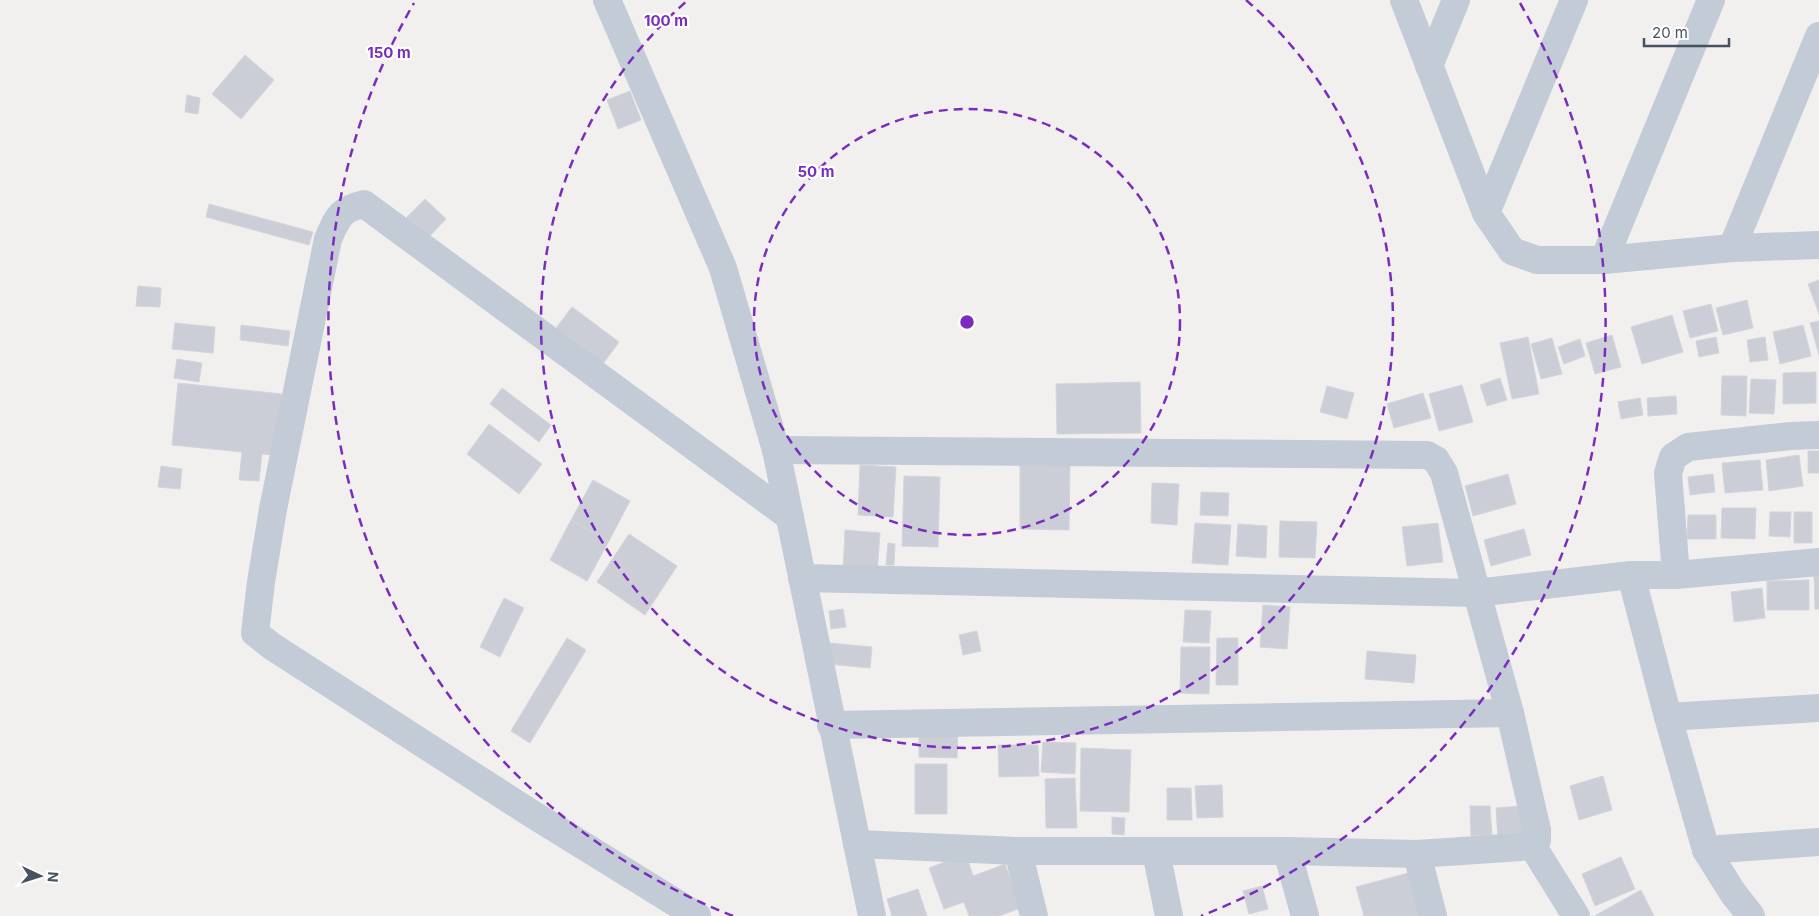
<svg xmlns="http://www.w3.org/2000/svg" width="1819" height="916" font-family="Inter,sans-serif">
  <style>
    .building { fill: #cbced6; stroke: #d3d5dc }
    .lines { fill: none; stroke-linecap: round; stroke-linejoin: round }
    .minor { stroke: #c2cbd6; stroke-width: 28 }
    .ring { fill: none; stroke: #7b2cbf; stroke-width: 2.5; stroke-dasharray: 9 6 }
    .centre { fill: #7b2cbf; stroke: #fff; stroke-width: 2.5 }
    .ring-label { font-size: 15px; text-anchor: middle; font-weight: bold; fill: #7b2cbf; stroke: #fff; stroke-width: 4.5; stroke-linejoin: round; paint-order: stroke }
  </style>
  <rect width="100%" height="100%" fill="#f2f0ef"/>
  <g class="building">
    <path d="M245,55L274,80L241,119L212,94Z"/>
    <path d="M630,91L641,120L618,129L607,100Z"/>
    <path d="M187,95L200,98L198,114L185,112Z"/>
    <path d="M425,199L446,219L424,242L403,221Z"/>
    <path d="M209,204L313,232L309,245L206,217Z"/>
    <path d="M1819,280V314L1808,284Z"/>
    <path d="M138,286L161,288L160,307L136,306Z"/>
    <path d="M1747,300L1753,328L1723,335L1716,308Z"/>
    <path d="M1711,304L1718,331L1690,338L1683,311Z"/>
    <path d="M572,307L619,342L597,372L550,336Z"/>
    <path d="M1672,315L1683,352L1642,364L1631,327Z"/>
    <path d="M1819,321V355L1810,323Z"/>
    <path d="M175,323L215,327L213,353L172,349Z"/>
    <path d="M241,325L290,331L288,346L240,340Z"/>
    <path d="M1803,325L1811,356L1780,364L1773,332Z"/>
    <path d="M1612,335L1621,367L1595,374L1586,343Z"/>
    <path d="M1528,337L1539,394L1512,399L1500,343Z"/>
    <path d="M1716,337L1719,353L1699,357L1696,341Z"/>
    <path d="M1765,337L1768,360L1750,362L1747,340Z"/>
    <path d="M1552,338L1562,374L1541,379L1531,344Z"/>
    <path d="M1580,339L1585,356L1564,364L1558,347Z"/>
    <path d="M177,359L202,363L199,382L174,378Z"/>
    <path d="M1816,372V403L1783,404V373Z"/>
    <path d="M1722,376H1747L1746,416L1721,415Z"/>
    <path d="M1500,378L1507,400L1487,406L1480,385Z"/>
    <path d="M1751,379L1776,380L1774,414L1749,413Z"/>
    <path d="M1140,382L1141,433L1057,434L1056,384Z"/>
    <path d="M178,383L282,394L275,455L262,454L259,481L239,480L242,452L172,445Z"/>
    <path d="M1462,385L1473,422L1439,431L1429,394Z"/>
    <path d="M1327,386L1354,393L1347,419L1320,412Z"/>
    <path d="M502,388L551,425L539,442L490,404Z"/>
    <path d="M1423,393L1431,418L1394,428L1387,404Z"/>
    <path d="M1676,396L1677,414L1648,416L1647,398Z"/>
    <path d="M1640,398L1643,415L1621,419L1618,402Z"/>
    <path d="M489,424L542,464L519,494L467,454Z"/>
    <rect x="1808" y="451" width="11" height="22"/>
    <path d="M1799,455L1803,486L1769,491L1766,460Z"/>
    <path d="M1760,460L1763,490L1725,493L1722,463Z"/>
    <path d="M1020,464L1070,465L1069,530L1020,529Z"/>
    <path d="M860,465L896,467L893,517L858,515Z"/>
    <path d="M161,466L182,469L180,489L158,487Z"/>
    <path d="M1508,474L1516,504L1473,516L1465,486Z"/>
    <path d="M1713,474L1715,492L1690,495L1688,477Z"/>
    <path d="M904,476L940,477L938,547L902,546Z"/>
    <path d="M593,480L630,501L609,541L571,520Z"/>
    <path d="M1152,483L1179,484L1177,525L1151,523Z"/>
    <path d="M1201,492L1229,493L1228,516L1200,515Z"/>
    <path d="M1722,508H1756L1755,539L1721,538Z"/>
    <path d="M1770,512H1791L1790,537L1769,536Z"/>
    <rect x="1794" y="512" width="18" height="31"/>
    <path d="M1688,515H1716V539H1687Z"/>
    <path d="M571,520L609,541L587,581L550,560Z"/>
    <path d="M1280,521L1317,522L1315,558L1279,557Z"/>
    <path d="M1195,523L1231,525L1228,565L1192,563Z"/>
    <path d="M1438,523L1443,562L1407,566L1402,527Z"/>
    <path d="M1238,524L1267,526L1266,558L1236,556Z"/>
    <path d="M1524,529L1531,555L1491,566L1484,540Z"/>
    <path d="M845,530L880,533L877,574L843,572Z"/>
    <path d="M629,534L677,566L645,615L597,582Z"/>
    <path d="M888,543L895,544L894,565H886Z"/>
    <path d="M1814,575H1819V609H1815Z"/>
    <path d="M1809,580V610H1767V581Z"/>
    <path d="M1762,588L1765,618L1734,622L1731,592Z"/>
    <path d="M504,598L524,608L500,657L480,647Z"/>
    <path d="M1263,605L1290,607L1287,649L1260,647Z"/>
    <path d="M843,609L846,627L831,629L829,611Z"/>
    <path d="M1185,610L1211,611L1209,643L1183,642Z"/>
    <path d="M977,631L981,651L963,655L959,635Z"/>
    <path d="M567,638L586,650L530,743L511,731Z"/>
    <path d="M1217,638H1238V685H1216Z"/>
    <path d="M830,643L872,647L870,668L828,664Z"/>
    <path d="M1181,647H1210L1209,694L1180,693Z"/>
    <path d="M1367,651L1416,655L1414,683L1365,679Z"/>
    <path d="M919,728L958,729L957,758L919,757Z"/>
    <path d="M1043,742L1076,743L1075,774L1041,772Z"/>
    <path d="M998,745H1038L1039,776L999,777Z"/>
    <path d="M1081,748L1131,750L1129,812L1080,811Z"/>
    <rect x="915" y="764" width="32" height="50"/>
    <path d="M1603,776L1612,810L1579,820L1570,786Z"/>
    <path d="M1075,778L1077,828H1046L1045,779Z"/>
    <path d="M1222,785L1223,817L1197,818L1195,786Z"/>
    <path d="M1167,788H1191L1192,820H1167Z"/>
    <path d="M1470,806H1490L1492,835L1471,836Z"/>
    <path d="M1521,806L1524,838L1498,840L1496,808Z"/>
    <path d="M1112,817L1125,818L1124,835L1112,834Z"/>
    <path d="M966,854L973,876L1005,864L1021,908L999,916H969L964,902L944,909L929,868Z"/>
    <path d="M1621,857L1635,889L1595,906L1582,874Z"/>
    <path d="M1408,873L1420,916H1364L1356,887Z"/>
    <path d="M1262,886L1268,909L1249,914L1243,891Z"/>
    <path d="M918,889L927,916H892L887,899Z"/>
    <path d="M1641,890L1654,916H1596V915Z"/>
  </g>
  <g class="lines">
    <g class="minor">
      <path d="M607,0L723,268L776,450L872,916"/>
      <path d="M1404,0L1486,213L1512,251L1537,260H1604L1732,248L1819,245"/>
      <path d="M1429,66L1456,0"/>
      <path d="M1486,213L1574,0"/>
      <path d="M1732,248L1819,36"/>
      <path d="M1604,260L1711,0"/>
      <path d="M776,450L1427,455L1436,460L1444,473L1510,713L1537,830V840L1532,845L1521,847L1417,854L1287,851H1018L857,844"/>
      <path d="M1631,575L1668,717"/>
      <path d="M1676,575L1668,473L1673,457L1688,447L1791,436L1819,435"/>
      <path d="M802,578L1476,593L1631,575H1676L1819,562"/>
      <path d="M831,725L1510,713"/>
      <path d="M1532,845L1576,916"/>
      <path d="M1706,850L1819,842"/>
      <path d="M1018,851L1034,916"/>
      <path d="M1287,851L1305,916"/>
      <path d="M1156,852L1169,916"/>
      <path d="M1417,854L1433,916"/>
      <path d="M697,916L529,812L273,647L255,633L261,582L273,509L328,239C338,217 339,210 364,204L790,517"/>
      <path d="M1751,916L1733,893L1706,850L1668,717L1819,708"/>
    </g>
  </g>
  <g class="ring">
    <circle cx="967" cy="322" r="213"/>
    <path d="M1246 0A426 426 0 1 1 688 0"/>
    <path d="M733 916A638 638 0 0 1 414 3M1520 3A638 638 0 0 1 1201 916"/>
  </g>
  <circle cx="967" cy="322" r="8" class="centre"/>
  <g class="ring-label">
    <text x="666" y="26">100 m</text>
    <text x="389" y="58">150 m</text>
    <text x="816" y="177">50 m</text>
  </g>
  <g transform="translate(40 876) rotate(94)" stroke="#ffffff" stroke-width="4" paint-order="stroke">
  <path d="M0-4L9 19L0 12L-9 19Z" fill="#46525f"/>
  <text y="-8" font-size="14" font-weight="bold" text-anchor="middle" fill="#46525f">N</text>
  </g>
  <path d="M1644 38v8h85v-8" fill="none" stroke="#46525f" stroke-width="2.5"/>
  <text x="1652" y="38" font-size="15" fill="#46525f" stroke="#ffffff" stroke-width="4" paint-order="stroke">20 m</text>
</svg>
